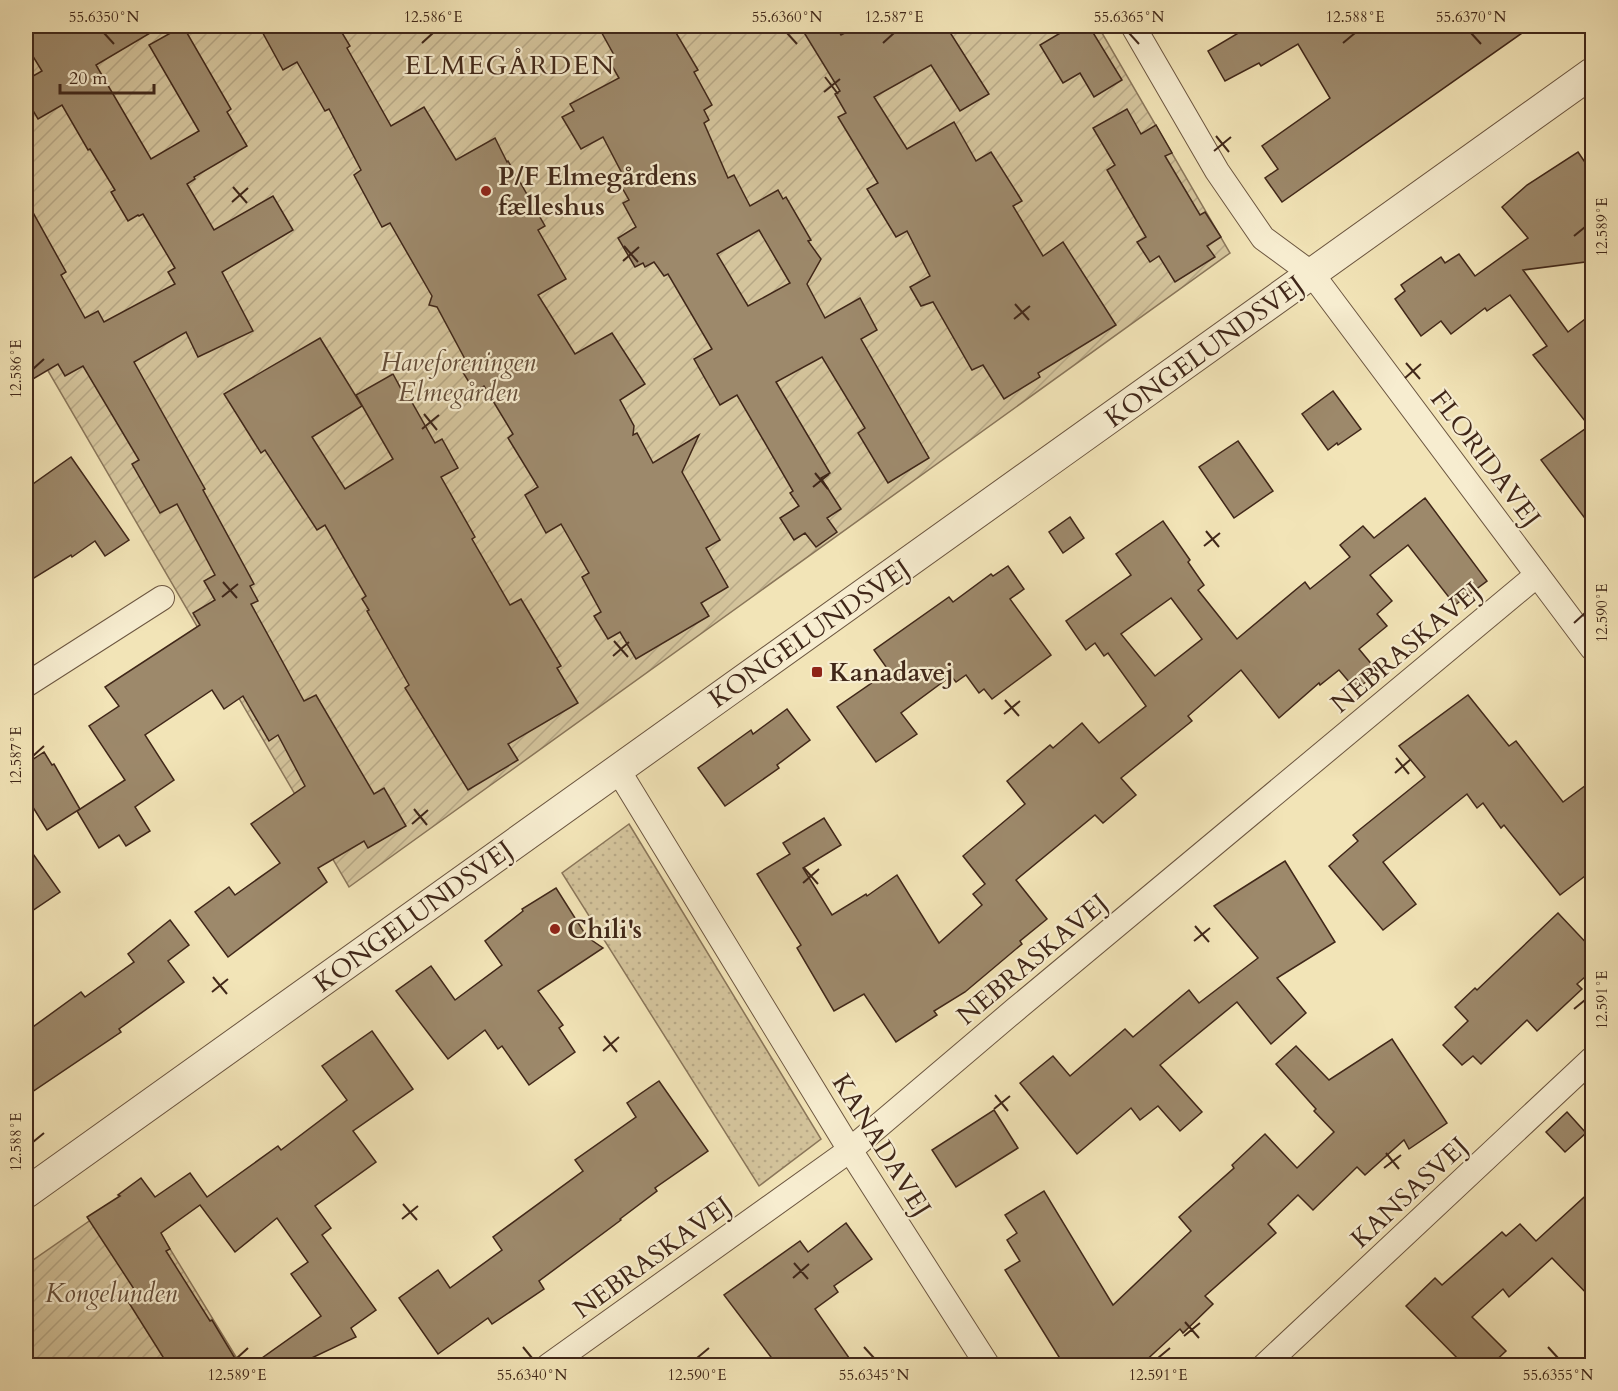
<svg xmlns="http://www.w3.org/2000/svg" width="1618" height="1391" font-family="Cardo,serif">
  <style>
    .park { fill: url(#park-dots); stroke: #8a765a; stroke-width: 1.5 }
    .garden { fill: url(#garden-furrows); stroke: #8a765a; stroke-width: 1.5 }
    .building { fill: #9d896b; stroke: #402719; stroke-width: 1.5; fill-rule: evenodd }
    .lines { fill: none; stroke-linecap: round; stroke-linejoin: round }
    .minor-casing { stroke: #6c5640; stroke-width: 26 }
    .tertiary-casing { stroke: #6c5640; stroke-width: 32 }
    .minor { stroke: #f7edd0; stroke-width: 24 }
    .tertiary { stroke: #f7edd0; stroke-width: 30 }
    .ticks { fill: none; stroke: #402719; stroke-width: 2 }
    .poi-dot { fill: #8f2418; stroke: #f7edd0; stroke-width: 2 }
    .labels { text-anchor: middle; stroke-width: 4.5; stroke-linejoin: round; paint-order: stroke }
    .poi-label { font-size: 26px; font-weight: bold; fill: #402719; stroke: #f7edd0; text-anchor: start }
    .street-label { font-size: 26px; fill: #402719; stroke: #f7edd0 }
    .park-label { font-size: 26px; font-style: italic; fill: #654e3a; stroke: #f7edd0 }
    .neighbourhood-label { font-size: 27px; letter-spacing: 1.5px; fill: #402719; stroke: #f7edd0 }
    .neatline { fill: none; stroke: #402719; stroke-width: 2 }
    .ticks-label { font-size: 15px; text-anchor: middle; fill: #402719 }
  </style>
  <defs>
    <pattern id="park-dots" width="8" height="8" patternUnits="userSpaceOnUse" patternTransform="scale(1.5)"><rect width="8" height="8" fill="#d4c49c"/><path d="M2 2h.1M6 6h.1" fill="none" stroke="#b7a886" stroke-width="1.8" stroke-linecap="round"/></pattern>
    <pattern id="garden-furrows" width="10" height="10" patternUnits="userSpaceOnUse" patternTransform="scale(1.5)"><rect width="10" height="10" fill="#d4c49c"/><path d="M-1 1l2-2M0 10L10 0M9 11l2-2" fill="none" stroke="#b7a886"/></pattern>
  </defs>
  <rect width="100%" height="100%" fill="#f2e4b7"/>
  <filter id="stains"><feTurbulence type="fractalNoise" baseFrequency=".00333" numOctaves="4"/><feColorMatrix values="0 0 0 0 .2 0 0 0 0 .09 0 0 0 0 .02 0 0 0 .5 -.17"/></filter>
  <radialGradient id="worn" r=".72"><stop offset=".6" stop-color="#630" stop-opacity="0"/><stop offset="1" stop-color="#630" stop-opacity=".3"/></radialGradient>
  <path class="park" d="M629,824L821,1139L759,1186L562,873Z"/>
  <g class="garden">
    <path d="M26,26H1098L1230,253L349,887L26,333Z"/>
    <path d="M134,1190L241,1365H26V1265Z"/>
  </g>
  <g class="building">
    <path d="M26,26H162L96,65L151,159L199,131L149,45L183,26L231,109L227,112L247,146L194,177L195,179L187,184L214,230L273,196L293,230L222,272L253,331L198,357L186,332L134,362L205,489L203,490L254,584L250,586L258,601L251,604L304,701L316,695L374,794L384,788L406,826L368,848L364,841L318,868L327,882L228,957L195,912L229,887L235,895L280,863L251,824L305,786L278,735L269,741L243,696L224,709L212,690L145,735L174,780L135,807L150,831L126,846L119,835L99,848L77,811L125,780L89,726L119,706L105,687L200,625L193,613L215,600L204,581L215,575L177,504L160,513L132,464L139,460L83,366L65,376L58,364L33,379L26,366V200L66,272L61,275L85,318L98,311L104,322L175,284L168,272L175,268L143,214L139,216L138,215L128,221L111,192L115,190L90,149L88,150L62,105L38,119L26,99V80L42,71L26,45Z"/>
    <path d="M259,26H338L350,46L347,48L391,126L424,107L456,160L495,138L507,162L508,161L545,226L538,230L566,279L538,295L575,354L612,333L645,384L620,400L634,426L633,435L637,433L653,463L699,435L682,472L720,540L706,548L728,587L701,603L709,616L636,659L620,632L608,639L594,616L601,612L582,577L589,573L561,524L546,533L525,495L538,487L508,438L513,434L484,386L475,392L459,366L466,361L437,307L429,305L432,296L390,223L382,227L354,175L361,170L329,109L325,111L297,62L283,70Z"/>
    <path d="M598,26H672L698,70L694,72L712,105L704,110L709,120L704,123L728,178L734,175L750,206L778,190L783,199L786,197L811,240L808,241L821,259L807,284L825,318L860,298L877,330L861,339L929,458L888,483L858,433L865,428L822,357L776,382L830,473L821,478L841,509L827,518L837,532L816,547L805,533L794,540L780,518L799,506L790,493L793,491L737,395L720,405L694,359L712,349L668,274L664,276L654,262L645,267L643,263L635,267L618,238L636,227L623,203L629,200L620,184L626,181L603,137L581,149L562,117L574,111L570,104L619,78L608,59L614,55ZM759,230L790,283L748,306L717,254Z"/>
    <path d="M800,26H836L841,35L858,26H946L989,94L960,111L931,65L874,97L907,149L954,122L976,161L991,152L1022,201L1013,206L1043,256L1063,242L1116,325L1038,373L1040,377L1004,399L983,365L972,370L933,302L921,306L910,287L930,276L907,231L896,237L867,189L878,183L838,117L846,113L835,94L840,91Z"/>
    <path d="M1072,26H1089L1122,80L1094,97L1080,73L1063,83L1040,45Z"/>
    <path d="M1250,26H1532L1282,202L1265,178L1278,169L1262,146L1330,98L1298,44L1261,66L1259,63L1225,81L1208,51Z"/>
    <path d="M1127,109L1141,134L1156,125L1172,153L1165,156L1200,215L1205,212L1221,237L1207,246L1215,257L1175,282L1159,256L1150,262L1137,242L1146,237L1107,170L1115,165L1093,128Z"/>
    <path d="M1578,152L1593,174V261L1523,270L1568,332L1593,313V529L1541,460L1589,426L1533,355L1547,346L1510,295L1487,311L1485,308L1451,334L1441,321L1421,336L1395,299L1405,291L1401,285L1441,257L1445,263L1459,254L1475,276L1528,238L1502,207L1527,185Z"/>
    <path d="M320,338L362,406L312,437L345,489L393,459L356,395L393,374L407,400L410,399L435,443L442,439L458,468L441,477L475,537L472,539L510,605L521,599L561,666L557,668L578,703L508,744L518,760L468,790L405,688L409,685L367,611L369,610L362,599L366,596L325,525L317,530L265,450L261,453L224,394Z"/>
    <path d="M1333,391L1361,429L1338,445L1337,443L1328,450L1302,414Z"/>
    <path d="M1238,441L1273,491L1234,518L1199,467Z"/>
    <path d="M71,457L129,540L105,556L95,541L72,557L71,555L26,583V489Z"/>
    <path d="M1425,498L1487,581L1455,605L1408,545L1370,575L1392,601L1377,614L1387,626L1359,649L1378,672L1356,690L1339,670L1320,685L1319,683L1279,718L1241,670L1188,716L1192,721L1121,778L1136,795L1103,823L1095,815L1016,880L1047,919L1020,941L1022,944L965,992L934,1011L937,1015L896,1042L864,994L834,1011L797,948L801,945L757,874L790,854L783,843L824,818L841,845L803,868L832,915L866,894L867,896L897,875L939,943L982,905L973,894L985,884L963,856L1025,804L1007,781L1050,745L1053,748L1082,723L1099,743L1146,706L1108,653L1104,656L1095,643L1086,650L1066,621L1131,575L1116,554L1163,521L1190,560L1188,562L1204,585L1198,590L1237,639L1305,582L1310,589L1350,557L1340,545L1363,526L1374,538ZM1171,598L1202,639L1155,676L1121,634Z"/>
    <path d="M1070,517L1084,538L1063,553L1049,532Z"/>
    <path d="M1008,566L1024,589L1010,599L1051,655L992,699L984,689L979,693L966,675L956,682L951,676L901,713L917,734L876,762L837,707L889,671L874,650L949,597L953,602L991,574L993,576Z"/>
    <path d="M1468,695L1509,746L1516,741L1563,802L1593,780V870L1560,895L1504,825L1501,828L1483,803L1477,808L1467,794L1383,862L1416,904L1383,930L1329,866L1358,841L1353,835L1425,777L1399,746Z"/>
    <path d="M787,709L810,740L777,765L779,768L725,806L698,768L751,730L753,734Z"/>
    <path d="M44,752L52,765L54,764L80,809L47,830L26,796V764Z"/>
    <path d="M26,844L60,892L26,915Z"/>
    <path d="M1285,861L1335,942L1277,978L1306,1013L1271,1044L1237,1002L1160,1065L1202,1112L1180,1131L1158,1106L1140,1120L1131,1108L1077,1154L1020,1083L1053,1056L1070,1076L1125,1029L1133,1037L1189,990L1199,1003L1258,958L1214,906Z"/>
    <path d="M556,888L587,937L603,948L538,991L563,1025L559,1028L575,1052L529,1085L502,1046L498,1049L485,1030L448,1059L396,991L431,966L455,1000L502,965L485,941L523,911L522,909Z"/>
    <path d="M1558,913L1593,950V970L1577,984L1582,989L1537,1031L1527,1020L1481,1064L1473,1056L1462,1065L1443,1045L1468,1021L1455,1007L1475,988L1477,990Z"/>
    <path d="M170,920L189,945L168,961L184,982L119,1029L121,1032L26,1096V1032L81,992L85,997L134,962L128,954Z"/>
    <path d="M372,1031L413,1089L353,1131L376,1162L315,1206L331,1228L322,1235L376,1310L351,1328L356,1337L297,1365H252L321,1316L291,1274L308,1262L277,1218L235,1252L200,1205L161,1233L170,1249L166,1251L210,1321L212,1320L239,1365H168L124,1295L134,1289L87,1217L120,1196L118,1195L141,1178L155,1197L190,1173L207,1197L278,1146L281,1150L347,1100L322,1066Z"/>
    <path d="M1392,1039L1447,1123L1409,1149L1404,1140L1365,1175L1357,1167L1313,1210L1298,1195L1268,1224L1276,1233L1205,1296L1213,1304L1183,1333L1180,1329L1141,1365H1064L1005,1270L1020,1261L1007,1240L1017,1233L1005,1215L1044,1191L1113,1305L1191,1231L1179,1217L1234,1168L1232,1165L1265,1134L1297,1168L1334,1132L1314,1111L1316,1109L1276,1064L1296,1046L1329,1080Z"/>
    <path d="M659,1081L708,1151L655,1188L657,1191L620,1219L621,1220L539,1281L544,1289L492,1324L488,1318L438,1354L399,1298L438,1270L450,1288L502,1250L493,1237L583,1171L575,1160L636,1117L627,1103Z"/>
    <path d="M994,1110L1018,1148L956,1187L932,1150Z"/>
    <path d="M1567,1112L1586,1133L1565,1152L1546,1132Z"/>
    <path d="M1593,1189V1300L1552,1258L1509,1297L1503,1289L1472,1317L1506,1351L1491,1365H1464L1406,1306L1435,1278L1442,1285L1502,1232L1506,1236L1520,1224L1536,1241Z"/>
    <path d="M846,1223L872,1259L834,1286L838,1292L815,1309L854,1365H777L724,1295L800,1241L808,1252Z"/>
  </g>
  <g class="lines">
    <defs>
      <g id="minor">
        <path d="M1133,26L1217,171L1263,238L1312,274L1592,648"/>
        <path d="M26,685L162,598"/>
        <path d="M618,770L850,1150L988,1366"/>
        <path d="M548,1366L850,1150L1016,1009L1537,575"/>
        <path d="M1264,1366L1592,1059"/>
      </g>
      <path id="tertiary" d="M26,1193L1592,73"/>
    </defs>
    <use href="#minor" class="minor-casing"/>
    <use href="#tertiary" class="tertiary-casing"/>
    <use href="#minor" class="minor"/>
    <use href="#tertiary" class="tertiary"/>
  </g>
  <path class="ticks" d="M104,33L114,44M787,33L797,44M1129,33L1139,44M1471,33L1481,44M422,43L433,33M883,43L894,33M1343,43L1355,33M825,77L838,94M824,92L840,79M1216,136L1229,152M1214,151L1231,137M233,187L247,203M232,202L248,188M1574,236L1585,227M624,246L638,262M623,261L639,247M1015,304L1029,320M1014,319L1030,306M1406,363L1420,379M33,369L44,359M1405,378L1421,364M424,414L437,430M422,429L439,415M815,473L828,489M813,487L829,474M1206,531L1219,547M1204,546L1220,533M223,582L237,598M222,597L238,584M1574,623L1585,613M614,641L628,657M613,656L629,642M1005,700L1019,716M1004,714L1020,701M33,756L44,746M1396,758L1409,774M1395,773L1411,759M414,809L427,825M412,824L428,810M804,868L818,884M803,883L819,869M1195,926L1209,942M1194,941L1210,928M213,977L227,994M212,992L228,979M1574,1009L1585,1000M604,1036L617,1052M603,1051L619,1037M995,1095L1008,1111M994,1109L1010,1096M33,1142L44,1133M1386,1153L1399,1169M1384,1168L1401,1155M403,1204L417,1220M402,1219L418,1206M794,1263L808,1279M793,1278L809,1264M1185,1322L1199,1338M1184,1336L1200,1323M523,1347L532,1358M864,1347L874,1358M1548,1347L1558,1358M237,1358L248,1348M697,1358L709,1348M1158,1358L1170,1348"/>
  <g class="poi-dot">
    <circle cx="486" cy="191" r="6"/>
    <rect x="811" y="666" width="12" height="12" rx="3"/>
    <circle cx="555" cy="929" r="6"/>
  </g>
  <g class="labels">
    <g class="poi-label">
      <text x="498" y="185">P/F Elmegårdens<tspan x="498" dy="30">fælleshus</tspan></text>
      <text x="829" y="681">Kanadavej</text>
      <text x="567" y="938">Chili's</text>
    </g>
    <g class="street-label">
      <text transform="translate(1204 351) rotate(-36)" y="9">KONGELUNDSVEJ</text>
      <text transform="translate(1486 458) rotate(53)" y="9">FLORIDAVEJ</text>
      <text transform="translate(809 633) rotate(-35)" y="9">KONGELUNDSVEJ</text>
      <text transform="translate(1406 647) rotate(-40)" y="9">NEBRASKAVEJ</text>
      <text transform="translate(413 916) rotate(-36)" y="9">KONGELUNDSVEJ</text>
      <text transform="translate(1032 959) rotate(-40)" y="9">NEBRASKAVEJ</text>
      <text transform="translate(882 1145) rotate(58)" y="9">KANADAVEJ</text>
      <text transform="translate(1409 1192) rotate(-43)" y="9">KANSASVEJ</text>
      <text transform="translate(652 1257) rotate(-36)" y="9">NEBRASKAVEJ</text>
    </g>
    <g class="park-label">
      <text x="458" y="371">Haveforeningen<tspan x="458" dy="30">Elmegården</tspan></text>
      <text x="111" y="1302">Kongelunden</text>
    </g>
    <g class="neighbourhood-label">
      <text x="510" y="74">ELMEGÅRDEN</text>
    </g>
  </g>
  <rect width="1618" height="1391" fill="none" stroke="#f2e4b7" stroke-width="66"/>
  <path d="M60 84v9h94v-9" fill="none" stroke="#402719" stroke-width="3"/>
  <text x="69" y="84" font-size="18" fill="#402719" stroke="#f7edd0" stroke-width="4.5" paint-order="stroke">20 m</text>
  <rect x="33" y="33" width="1552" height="1325" class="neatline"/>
  <g class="ticks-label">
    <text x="104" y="22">55.6350°N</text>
    <text x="433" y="22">12.586°E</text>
    <text x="787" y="22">55.6360°N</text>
    <text x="894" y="22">12.587°E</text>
    <text x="1129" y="22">55.6365°N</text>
    <text x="1355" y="22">12.588°E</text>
    <text x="1471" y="22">55.6370°N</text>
    <text transform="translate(1602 227) rotate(-90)" y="5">12.589°E</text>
    <text transform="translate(16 369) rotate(-90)" y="5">12.586°E</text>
    <text transform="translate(1602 613) rotate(-90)" y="5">12.590°E</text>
    <text transform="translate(16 756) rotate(-90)" y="5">12.587°E</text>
    <text transform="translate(1602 1000) rotate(-90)" y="5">12.591°E</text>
    <text transform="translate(16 1142) rotate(-90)" y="5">12.588°E</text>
    <text x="237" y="1380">12.589°E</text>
    <text x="532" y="1380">55.6340°N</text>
    <text x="697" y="1380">12.590°E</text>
    <text x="874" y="1380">55.6345°N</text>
    <text x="1158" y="1380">12.591°E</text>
    <text x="1558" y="1380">55.6355°N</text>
  </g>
  <rect width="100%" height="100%" filter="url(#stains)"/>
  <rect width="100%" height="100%" fill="url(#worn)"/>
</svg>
